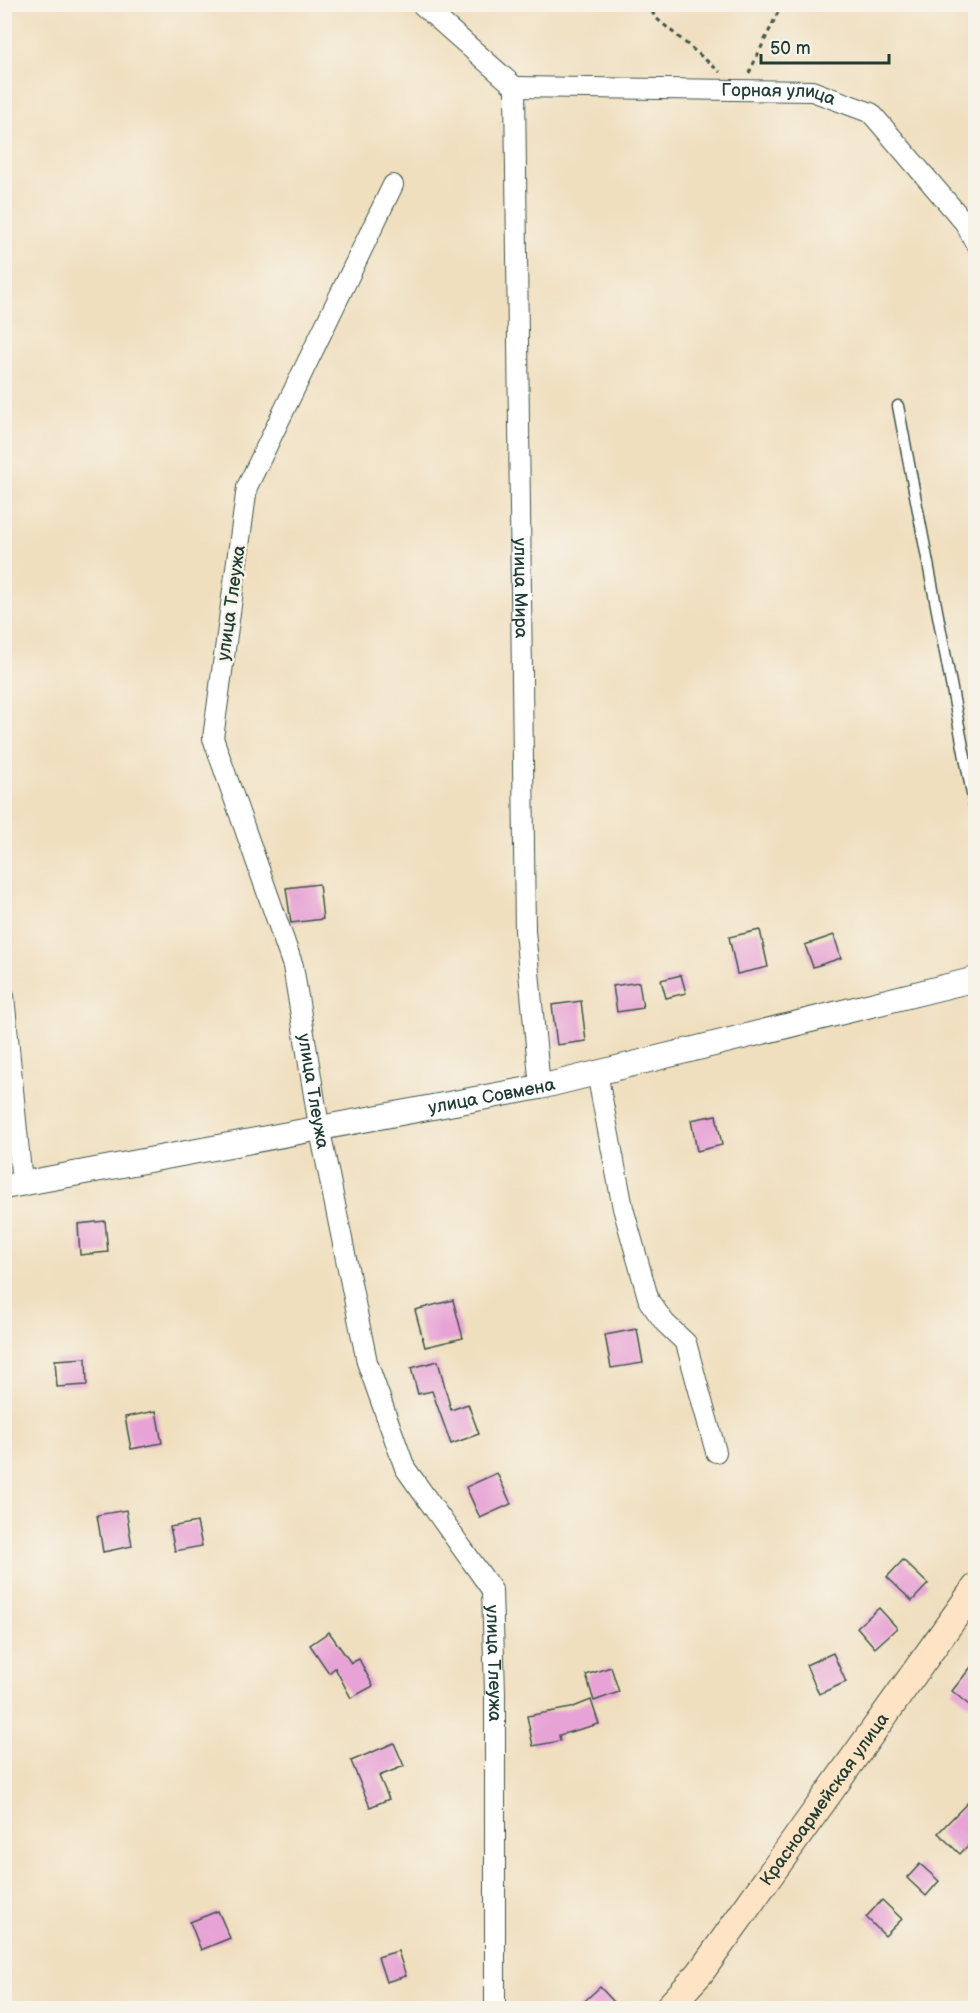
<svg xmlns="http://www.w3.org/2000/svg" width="980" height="2013" font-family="'Balsamiq Sans',sans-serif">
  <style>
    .building { fill: #e7a3d5 }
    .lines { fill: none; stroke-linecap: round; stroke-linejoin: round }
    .service-casing { stroke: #3e5549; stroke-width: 13 }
    .minor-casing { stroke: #3e5549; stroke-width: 22 }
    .tertiary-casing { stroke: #3e5549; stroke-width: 26 }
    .secondary-casing { stroke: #3e5549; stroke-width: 29 }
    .path { stroke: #3e5549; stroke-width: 3; stroke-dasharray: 4.5 4.5; stroke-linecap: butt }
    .service { stroke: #fff; stroke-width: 10 }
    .minor { stroke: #fff; stroke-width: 20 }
    .tertiary { stroke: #fff; stroke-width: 24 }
    .secondary { stroke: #fee4c5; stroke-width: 27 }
    .labels { text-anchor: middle; stroke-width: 5; stroke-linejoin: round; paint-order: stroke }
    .street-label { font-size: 18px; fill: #1f3d34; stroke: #f7f3e8 }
  </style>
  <rect width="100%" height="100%" fill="#f7f3e8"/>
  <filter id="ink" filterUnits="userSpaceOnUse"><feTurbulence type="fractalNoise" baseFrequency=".0167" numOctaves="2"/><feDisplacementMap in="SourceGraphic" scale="12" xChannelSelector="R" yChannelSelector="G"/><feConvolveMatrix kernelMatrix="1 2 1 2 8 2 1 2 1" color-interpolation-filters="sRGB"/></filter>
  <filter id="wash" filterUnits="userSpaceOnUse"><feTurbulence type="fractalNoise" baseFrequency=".008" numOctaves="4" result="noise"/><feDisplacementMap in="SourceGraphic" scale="24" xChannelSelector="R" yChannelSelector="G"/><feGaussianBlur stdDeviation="1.35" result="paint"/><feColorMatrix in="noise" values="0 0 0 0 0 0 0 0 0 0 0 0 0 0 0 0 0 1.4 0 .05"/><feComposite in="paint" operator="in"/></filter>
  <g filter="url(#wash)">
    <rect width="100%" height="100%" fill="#f0dfbf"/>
    <g id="blocks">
      <g class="building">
        <path d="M319,884L323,919L291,923L286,888Z"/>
        <path d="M760,930L768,967L737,974L729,937Z"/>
        <path d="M834,935L841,958L813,967L805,945Z"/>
        <path d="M681,975L686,993L666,998L661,980Z"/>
        <path d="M639,982L643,1008L617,1012L613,986Z"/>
        <path d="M581,1001L586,1041L557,1045L552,1005Z"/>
        <path d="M716,1115L722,1145L697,1151L691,1120Z"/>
        <path d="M105,1221L108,1252L80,1255L78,1224Z"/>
        <path d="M453,1300L463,1338L425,1347L415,1310Z"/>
        <path d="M637,1329L643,1363L611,1368L605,1335Z"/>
        <path d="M86,1358L87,1385L57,1387L55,1360Z"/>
        <path d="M438,1361L451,1410L468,1404L479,1434L451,1444L432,1391L418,1394L411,1368Z"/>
        <path d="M156,1411L162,1443L131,1449L125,1417Z"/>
        <path d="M497,1473L511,1504L480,1518L466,1487Z"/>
        <path d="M126,1510L132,1546L103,1552L97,1515Z"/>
        <path d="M197,1522L202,1546L175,1551L170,1527Z"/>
        <path d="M903,1560L928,1584L912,1601L887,1577Z"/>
        <path d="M879,1608L897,1628L875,1648L857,1627Z"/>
        <path d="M329,1632L351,1663L359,1659L373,1686L351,1698L335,1668L329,1673L310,1645Z"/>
        <path d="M833,1653L846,1682L819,1694L806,1665Z"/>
        <path d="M975,1662V1697L969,1705L952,1691Z"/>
        <path d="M611,1667L619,1692L594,1701L586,1675Z"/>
        <path d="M591,1700L599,1724L559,1735L560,1741L533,1746L527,1716L571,1708Z"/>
        <path d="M394,1743L404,1766L379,1776L389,1799L370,1807L351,1761Z"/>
        <path d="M975,1795V1838L960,1854L938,1833Z"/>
        <path d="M920,1864L939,1881L926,1896L907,1878Z"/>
        <path d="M882,1900L902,1919L885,1936L866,1917Z"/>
        <path d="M218,1911L230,1938L201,1950L190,1922Z"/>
        <path d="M398,1951L406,1976L386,1982L378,1957Z"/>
        <path d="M600,1987L614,2002L606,2008H577Z"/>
      </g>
    </g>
  </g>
  <g filter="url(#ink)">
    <use href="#blocks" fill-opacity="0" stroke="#3e5549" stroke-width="1.5"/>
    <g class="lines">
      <defs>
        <path id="service" d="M898,406L976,815"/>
        <g id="minor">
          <path d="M421,4L515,87"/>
          <path id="s1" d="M515,87L525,931L540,1087"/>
          <path id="s2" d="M515,87L812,91L871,113L965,223L976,244"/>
          <path id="s3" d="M393,185L247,487L213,738L293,966L319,1126L367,1362L405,1468L492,1590L495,1693V2008"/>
          <path d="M4,996L22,1183"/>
          <path d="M597,1073L623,1208L649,1301L665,1323L686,1343L716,1452"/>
        </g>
        <g id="tertiary">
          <path id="s4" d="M4,1187L540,1087L976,979"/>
        </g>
        <g id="secondary">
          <path id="s5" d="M668,2008L700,1973L976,1587"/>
        </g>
      </defs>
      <use href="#service" class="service-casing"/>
      <use href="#minor" class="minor-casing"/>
      <use href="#tertiary" class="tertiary-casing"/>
      <use href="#secondary" class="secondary-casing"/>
      <g class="path">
        <path d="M647,4L656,18L720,72"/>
        <path d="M749,73L782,4"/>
      </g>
      <use href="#service" class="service"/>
      <use href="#minor" class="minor"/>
      <use href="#tertiary" class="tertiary"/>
      <use href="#secondary" class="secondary"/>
    </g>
  </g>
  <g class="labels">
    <g class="street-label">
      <text dy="6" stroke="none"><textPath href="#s2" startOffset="264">Горная улица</textPath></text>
      <text dy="6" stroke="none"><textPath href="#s1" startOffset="501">улица Мира</textPath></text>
      <text transform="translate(231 603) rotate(-82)" y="6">улица Тлеужа</text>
      <text dy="6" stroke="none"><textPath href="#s3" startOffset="957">улица Тлеужа</textPath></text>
      <text dy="6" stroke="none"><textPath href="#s4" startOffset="496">улица Совмена</textPath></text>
      <text dy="6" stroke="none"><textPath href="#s3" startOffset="1569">улица Тлеужа</textPath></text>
      <text dy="6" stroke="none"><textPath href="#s5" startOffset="261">Красноармейская улица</textPath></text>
    </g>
  </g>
  <rect width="980" height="2013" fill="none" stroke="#f7f3e8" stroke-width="24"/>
  <path d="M761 54v9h128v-9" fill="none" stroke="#1f3d34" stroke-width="3"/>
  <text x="770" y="54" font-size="18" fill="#1f3d34" stroke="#f7f3e8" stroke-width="4.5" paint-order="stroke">50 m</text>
</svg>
